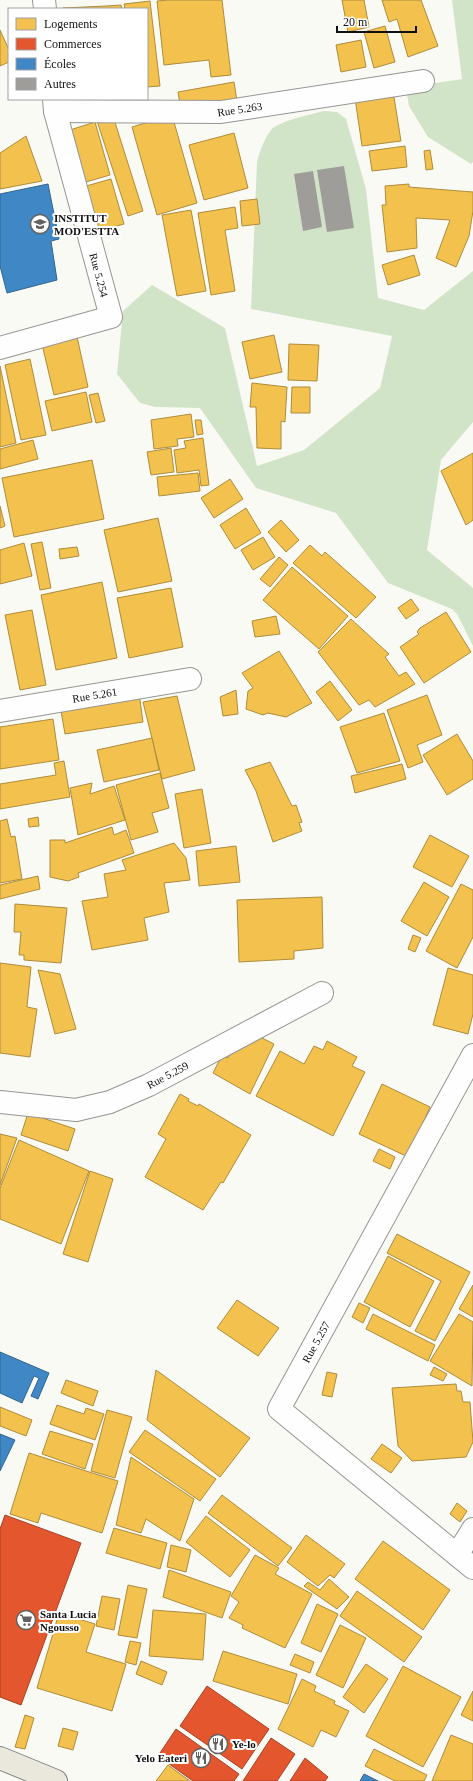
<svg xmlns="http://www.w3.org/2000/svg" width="473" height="1781" font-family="'Times New Roman',serif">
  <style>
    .forest { fill: #d2e4c7 }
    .homes { fill: #f2c14e; stroke: #ae8c3b }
    .shops { fill: #e4572e; stroke: #a44125 }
    .schools { fill: #3f88c5; stroke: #31648e }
    .building { fill: #9e9d9a }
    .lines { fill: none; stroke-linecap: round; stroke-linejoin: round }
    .minor-casing { stroke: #959593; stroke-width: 24 }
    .major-casing { stroke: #828280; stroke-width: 24 }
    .minor { stroke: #fefefe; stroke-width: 22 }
    .major { stroke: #eae8dc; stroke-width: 22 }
    .labels { text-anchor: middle; stroke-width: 4; stroke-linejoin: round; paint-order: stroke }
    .street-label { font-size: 11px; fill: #0f0f0f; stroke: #fff }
    .poi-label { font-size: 11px; font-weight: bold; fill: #0f0f0f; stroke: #fff; text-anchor: start }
  </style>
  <rect width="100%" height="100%" fill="#fafaf5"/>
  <g class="forest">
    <path d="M452,0H473V162L471,164L428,137L409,106L407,94L416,86L462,79Z"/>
    <path d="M324,111L337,112L346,119L366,189L378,298L424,310L473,271V422L441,460L427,550L473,588V646L457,614L452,609L388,583L336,513L256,488L200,408L155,407L140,403L117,374L123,311L152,285L225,328L257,466L304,450L380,388L392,336L251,309L257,162C260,151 264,139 271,130C278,121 313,114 324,111Z"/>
  </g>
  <g class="homes">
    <path d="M168,0H222L231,75L211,77L209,60L164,65L157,1Z"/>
    <path d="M342,0H364L369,27L348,32Z"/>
    <path d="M382,0H421L438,46L408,57L397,19L389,22Z"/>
    <path d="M150,1L160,86L147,87V9H125L124,4Z"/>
    <path d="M121,5L122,9L63,8L106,6Z"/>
    <path d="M385,26L395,62L374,68L364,32Z"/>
    <path d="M0,30L9,50V62L0,66Z"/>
    <path d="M361,40L366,67L341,72L336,45Z"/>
    <path d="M234,82L237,101L181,111L178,92Z"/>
    <path d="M393,91L401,141L362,146L355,98Z"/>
    <path d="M172,115L197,203L157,215L132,127Z"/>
    <path d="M113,116L143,211L128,216L97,121Z"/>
    <path d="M95,122L110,175L86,182L70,130Z"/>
    <path d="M234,133L248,188L204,200L189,145Z"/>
    <path d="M26,136L42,181L0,189V153Z"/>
    <path d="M405,146L407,167L372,171L369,151Z"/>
    <path d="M430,150L433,169L426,170L424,151Z"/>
    <path d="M111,179L124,224L92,233L79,188Z"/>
    <path d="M409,184V187L473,192V211L469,236L456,267L436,258L450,220L416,218L417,248L387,252L382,205H386L385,186Z"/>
    <path d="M257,199L260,224L242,226L240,201Z"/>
    <path d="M235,207L238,228L225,230L235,291L211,295L198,213Z"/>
    <path d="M191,210L206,291L177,296L162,215Z"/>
    <path d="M414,255L420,275L388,285L382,265Z"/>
    <path d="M76,332L88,387L54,395L41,340Z"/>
    <path d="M274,335L282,372L250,379L242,342Z"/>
    <path d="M289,344L319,345L317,381L288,380Z"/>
    <path d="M30,359L46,435L21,440L5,365Z"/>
    <path d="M0,366L16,443L0,447Z"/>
    <path d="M252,383L287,387L285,422L281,421V449L257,448L256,407H250Z"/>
    <path d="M292,387H310V413H291Z"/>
    <path d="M86,392L92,422L52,431L45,401Z"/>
    <path d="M98,393L105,421L96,423L89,395Z"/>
    <path d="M191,414L194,437L177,439L178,446L154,449L151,420Z"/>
    <path d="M195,420H201L203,434L197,435Z"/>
    <path d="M203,438L209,485L201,486L199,470L177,473L174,450L186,448L184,441Z"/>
    <path d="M33,440L38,459L0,469V449Z"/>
    <path d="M171,448L174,472L151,475L147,452Z"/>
    <path d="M473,453V520L466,525L441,471Z"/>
    <path d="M92,460L104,519L14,537L2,478Z"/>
    <path d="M198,473L200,491L159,496L157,477Z"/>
    <path d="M230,479L243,499L214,518L201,498Z"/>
    <path d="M0,506L5,526L0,528Z"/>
    <path d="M246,508L261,533L235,549L220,525Z"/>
    <path d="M158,518L172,581L118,592L104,530Z"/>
    <path d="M281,520L299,540L286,552L268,532Z"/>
    <path d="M263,537L275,557L253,570L241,550Z"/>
    <path d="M42,542L51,588L40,590L31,544Z"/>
    <path d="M24,543L32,576L0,584V550Z"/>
    <path d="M310,545L322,556L325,552L376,597L356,618L293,563Z"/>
    <path d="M77,547L79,556L60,559L59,549Z"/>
    <path d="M279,557L288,565L270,587L260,579Z"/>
    <path d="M292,567L348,616L319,649L263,600Z"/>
    <path d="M102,582L117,658L56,670L41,595Z"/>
    <path d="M171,588L183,647L129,658L117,598Z"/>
    <path d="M411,599L419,610L406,619L398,608Z"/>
    <path d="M32,610L46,685L20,690L5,615Z"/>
    <path d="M446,612L471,652L424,683L400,647L419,634L417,632L420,628Z"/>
    <path d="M276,616L280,634L255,637L252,621Z"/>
    <path d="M351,619L389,654L385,657L399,676L406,672L415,684L375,707L369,700L359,705L318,652Z"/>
    <path d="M279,651L312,703L286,717L268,713L263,715L246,709L248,691L253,688L242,673Z"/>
    <path d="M330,681L352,710L338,721L316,692Z"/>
    <path d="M236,690L238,714L223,716L220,697Z"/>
    <path d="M139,693L143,722L65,734L60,705Z"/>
    <path d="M427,695L442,735L417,745L423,762L408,768L387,710Z"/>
    <path d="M177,696L195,770L162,779L143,702Z"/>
    <path d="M384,713L400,761L357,773L340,727Z"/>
    <path d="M53,719L59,760L0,769V727Z"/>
    <path d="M457,734L473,761V779L447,795L423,755Z"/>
    <path d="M152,738L159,770L104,782L97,750Z"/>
    <path d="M64,761L70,797L0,809V784L56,775L54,763Z"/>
    <path d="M270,762L292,806L296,805L302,822L299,823L302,831L273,842L256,791L245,770Z"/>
    <path d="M402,764L406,779L355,793L351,776Z"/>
    <path d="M160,773L169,808L152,813L158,832L131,840L116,785Z"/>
    <path d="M92,783L90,794L114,786L125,820L78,835L70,788Z"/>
    <path d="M202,789L211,843L184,848L175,794Z"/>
    <path d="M38,817L39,826L29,827L28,819Z"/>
    <path d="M7,819L11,837L15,836L22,879L0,883V821Z"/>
    <path d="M112,827L114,835L126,830L134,853L78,873L79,877L68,881L50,877V840H65V843Z"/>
    <path d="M430,835L469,856L452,887L413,867Z"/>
    <path d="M174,843L186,858L190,880L164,883L169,912L144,918L148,940L92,950L82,901L108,897L104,874L126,870L122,860Z"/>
    <path d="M236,846L240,882L199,886L196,851Z"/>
    <path d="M38,876L40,889L0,899V885Z"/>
    <path d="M424,882L449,897L427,936L401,921Z"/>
    <path d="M461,884L473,890V937L457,968L426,951Z"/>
    <path d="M322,897L323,948L294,951V959L239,962L237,900Z"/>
    <path d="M15,904L67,908L61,963L24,960V955H19L21,932H14Z"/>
    <path d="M413,935L421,938L415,952L408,949Z"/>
    <path d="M0,963L31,967L27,1007L37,1009L30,1057L0,1053Z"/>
    <path d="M448,968L473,975V1014L468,1034L433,1025Z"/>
    <path d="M38,970L60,974L76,1029L55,1034Z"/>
    <path d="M256,1035L274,1044L250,1094L213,1073L222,1055L228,1058L236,1042Z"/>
    <path d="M327,1041L357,1057L352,1066L365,1072L333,1136L256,1096L280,1051L304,1064L314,1046L323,1050Z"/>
    <path d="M382,1084L430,1107L408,1157L359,1134Z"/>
    <path d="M180,1094L189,1099L188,1101L198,1106L199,1104L251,1135L223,1183L221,1182L203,1210L145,1177L166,1139L158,1134Z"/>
    <path d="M28,1113L75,1129L68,1151L21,1135Z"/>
    <path d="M0,1134L17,1138L0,1185Z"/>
    <path d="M19,1140L89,1171L61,1244L0,1219V1188Z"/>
    <path d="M379,1149L395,1157L390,1169L373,1161Z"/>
    <path d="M90,1171L113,1179L88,1262L63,1254Z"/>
    <path d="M397,1234L470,1272L435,1341L415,1331L441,1281L387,1253Z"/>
    <path d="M388,1256L434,1281L410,1327L364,1302Z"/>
    <path d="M473,1285V1317L459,1309Z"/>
    <path d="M237,1300L279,1328L258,1356L217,1328Z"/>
    <path d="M359,1303L370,1308L363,1323L352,1317Z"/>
    <path d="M373,1314L435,1345L428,1361L366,1329Z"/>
    <path d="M459,1314L473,1322L472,1386L430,1361Z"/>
    <path d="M434,1367L447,1374L443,1381L430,1375Z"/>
    <path d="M156,1370L250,1438L220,1477L147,1420Z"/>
    <path d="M327,1372L337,1374L332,1397L322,1395Z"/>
    <path d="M66,1380L98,1391L93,1406L61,1393Z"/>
    <path d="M456,1384L457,1391H461L463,1402H470L473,1442L466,1457L412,1461L398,1446L392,1388Z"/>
    <path d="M57,1405L84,1414L86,1408L104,1414L95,1440L50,1424Z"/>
    <path d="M0,1407L32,1420L26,1436L0,1426Z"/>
    <path d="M107,1410L132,1417L115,1478L91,1471Z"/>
    <path d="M145,1430L216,1479L200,1501L129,1452Z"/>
    <path d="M50,1431L93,1444L85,1469L42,1454Z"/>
    <path d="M382,1444L402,1458L391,1473L371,1459Z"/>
    <path d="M29,1453L118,1481L102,1533L41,1513L38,1523L10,1514Z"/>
    <path d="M131,1457L194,1499L180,1541L146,1519L141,1533L116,1525Z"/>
    <path d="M222,1495L292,1548L278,1566L208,1513Z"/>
    <path d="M457,1503L467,1511L460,1522L450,1514Z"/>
    <path d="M206,1516L250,1550L230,1577L186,1542Z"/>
    <path d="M114,1528L167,1543L160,1569L106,1553Z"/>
    <path d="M306,1535L345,1564L334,1578L330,1575L318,1586L287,1562Z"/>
    <path d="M383,1541L450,1590L423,1630L355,1579Z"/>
    <path d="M171,1545L191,1550L186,1572L167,1567Z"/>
    <path d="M255,1555L279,1568L275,1574L312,1594L285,1648L242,1628L243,1625L229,1618L239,1602L231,1596Z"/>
    <path d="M169,1570L231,1592L222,1618L163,1597Z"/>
    <path d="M329,1579L349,1597L337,1609L304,1586L308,1582L320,1590Z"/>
    <path d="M128,1585L147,1589L137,1638L118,1635Z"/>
    <path d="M357,1591L422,1637L404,1662L340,1616Z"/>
    <path d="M102,1596L120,1599L114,1630L96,1626Z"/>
    <path d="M317,1604L338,1614L321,1652L301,1643Z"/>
    <path d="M153,1610L206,1614L203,1660L149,1656Z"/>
    <path d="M59,1613L95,1624L86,1652L126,1664L112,1711L37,1688Z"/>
    <path d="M340,1625L366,1638L343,1688L316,1675Z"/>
    <path d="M130,1641L141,1643L136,1665L125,1662Z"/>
    <path d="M223,1651L297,1674L288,1704L213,1681Z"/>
    <path d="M295,1654L314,1662L310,1673L290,1665Z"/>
    <path d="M141,1661L167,1672L162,1685L136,1674Z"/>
    <path d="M366,1664L388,1679L364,1713L343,1697Z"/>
    <path d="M403,1666L461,1697L423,1767L366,1736Z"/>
    <path d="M302,1679L316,1686L314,1691L335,1701L334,1704L349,1711L336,1737L321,1730L313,1747L278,1729Z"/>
    <path d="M473,1691V1721L461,1715Z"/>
    <path d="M25,1715L34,1718L25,1749L15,1747Z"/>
    <path d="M63,1728L78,1732L73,1750L58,1746Z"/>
    <path d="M451,1735L473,1744V1781H432Z"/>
    <path d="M374,1749L427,1775L424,1781H395L365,1766Z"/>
    <path d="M168,1765L190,1781H156Z"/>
  </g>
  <g class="shops">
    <path d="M5,1515L81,1543L21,1705L0,1697V1529Z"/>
    <path d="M207,1686L269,1729L242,1769L180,1726Z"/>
    <path d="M176,1729L239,1774L234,1781H193L158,1756Z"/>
    <path d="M271,1738L295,1754L277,1781H243Z"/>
    <path d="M305,1758L328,1777L325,1781H290Z"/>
  </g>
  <g class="schools">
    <path d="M48,184L59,239L51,241L57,280L7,293L0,266V194Z"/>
    <path d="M0,1352L49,1373L38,1399L31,1396L39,1378L34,1376L22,1403L0,1393Z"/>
    <path d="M0,1434L15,1440L0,1471Z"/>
    <path d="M364,1774L378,1781H360Z"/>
  </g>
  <g class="building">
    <path d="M344,166L354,228L327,232L317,170Z"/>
    <path d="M313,171L322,227L303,231L294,174Z"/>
  </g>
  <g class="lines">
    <defs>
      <g id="minor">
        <path d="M44,0L45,9"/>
        <path id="s1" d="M55,111L221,112L423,81"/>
        <path d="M0,348L111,317L55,111L54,99"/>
        <path id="s2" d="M0,711L190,679"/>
        <path d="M473,1055L279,1409L473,1568"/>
        <path id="s3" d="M0,1102L76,1110L110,1102L149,1085L322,993"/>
        <path d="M457,1555L473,1529"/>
      </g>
      <path id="major" d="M0,1758L56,1781"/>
    </defs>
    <use href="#minor" class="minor-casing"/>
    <use href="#major" class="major-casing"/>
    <use href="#minor" class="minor"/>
    <use href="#major" class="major"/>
  </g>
  <defs>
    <symbol id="school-ring" viewBox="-11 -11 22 22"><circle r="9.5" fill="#fff" stroke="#616160" stroke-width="1.5"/><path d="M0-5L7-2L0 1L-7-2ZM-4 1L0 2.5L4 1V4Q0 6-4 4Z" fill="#616160"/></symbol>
    <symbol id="supermarket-ring" viewBox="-11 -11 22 22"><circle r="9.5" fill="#fff" stroke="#616160" stroke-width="1.5"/><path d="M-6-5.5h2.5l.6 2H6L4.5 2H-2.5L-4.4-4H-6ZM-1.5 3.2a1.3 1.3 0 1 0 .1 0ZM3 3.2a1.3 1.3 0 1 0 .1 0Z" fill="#616160"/></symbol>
    <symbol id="restaurant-ring" viewBox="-11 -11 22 22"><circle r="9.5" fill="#fff" stroke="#616160" stroke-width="1.5"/><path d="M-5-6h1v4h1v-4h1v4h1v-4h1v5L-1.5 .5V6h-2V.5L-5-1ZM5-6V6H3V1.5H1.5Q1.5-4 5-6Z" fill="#616160"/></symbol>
  </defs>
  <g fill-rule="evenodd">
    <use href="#school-ring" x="29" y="213" width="22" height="22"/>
    <use href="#supermarket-ring" x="15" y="1609" width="22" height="22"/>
    <use href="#restaurant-ring" x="207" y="1733" width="22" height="22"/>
    <use href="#restaurant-ring" x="190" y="1747" width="22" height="22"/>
  </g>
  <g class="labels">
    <g class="street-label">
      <text dy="4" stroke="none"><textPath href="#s1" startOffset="185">Rue 5.263</textPath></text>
      <text transform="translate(99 275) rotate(75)" y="4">Rue 5.254</text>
      <text dy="4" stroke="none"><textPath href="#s2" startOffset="96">Rue 5.261</textPath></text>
      <text dy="4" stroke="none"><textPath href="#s3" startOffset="175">Rue 5.259</textPath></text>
      <text transform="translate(316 1342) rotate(-61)" y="4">Rue 5.257</text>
    </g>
    <g class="poi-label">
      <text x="54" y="222">INSTITUT<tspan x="54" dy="13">MOD'ESTTA</tspan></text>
      <text x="40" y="1618">Santa Lucia<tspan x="40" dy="13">Ngousso</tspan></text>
      <text x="232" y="1748">Ye-lo</text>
      <text x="187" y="1762" text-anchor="end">Yelo Eateri</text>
    </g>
  </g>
  <rect x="8" y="8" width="140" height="92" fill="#ffffff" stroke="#9f9f9f"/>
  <rect x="16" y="18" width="20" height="12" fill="#f2c14e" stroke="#9f9f9f"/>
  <text x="44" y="28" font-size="12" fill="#0f0f0f">Logements</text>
  <rect x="16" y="38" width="20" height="12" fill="#e4572e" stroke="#9f9f9f"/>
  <text x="44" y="48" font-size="12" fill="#0f0f0f">Commerces</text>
  <rect x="16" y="58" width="20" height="12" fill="#3f88c5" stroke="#9f9f9f"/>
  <text x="44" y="68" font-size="12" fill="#0f0f0f">Écoles</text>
  <rect x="16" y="78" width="20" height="12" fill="#9e9d9a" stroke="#9f9f9f"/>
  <text x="44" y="88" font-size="12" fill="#0f0f0f">Autres</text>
  <path d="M337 26v6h79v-6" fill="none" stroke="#0f0f0f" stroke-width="2"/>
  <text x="343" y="26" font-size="12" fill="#0f0f0f" stroke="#ffffff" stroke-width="3" paint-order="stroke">20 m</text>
</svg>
